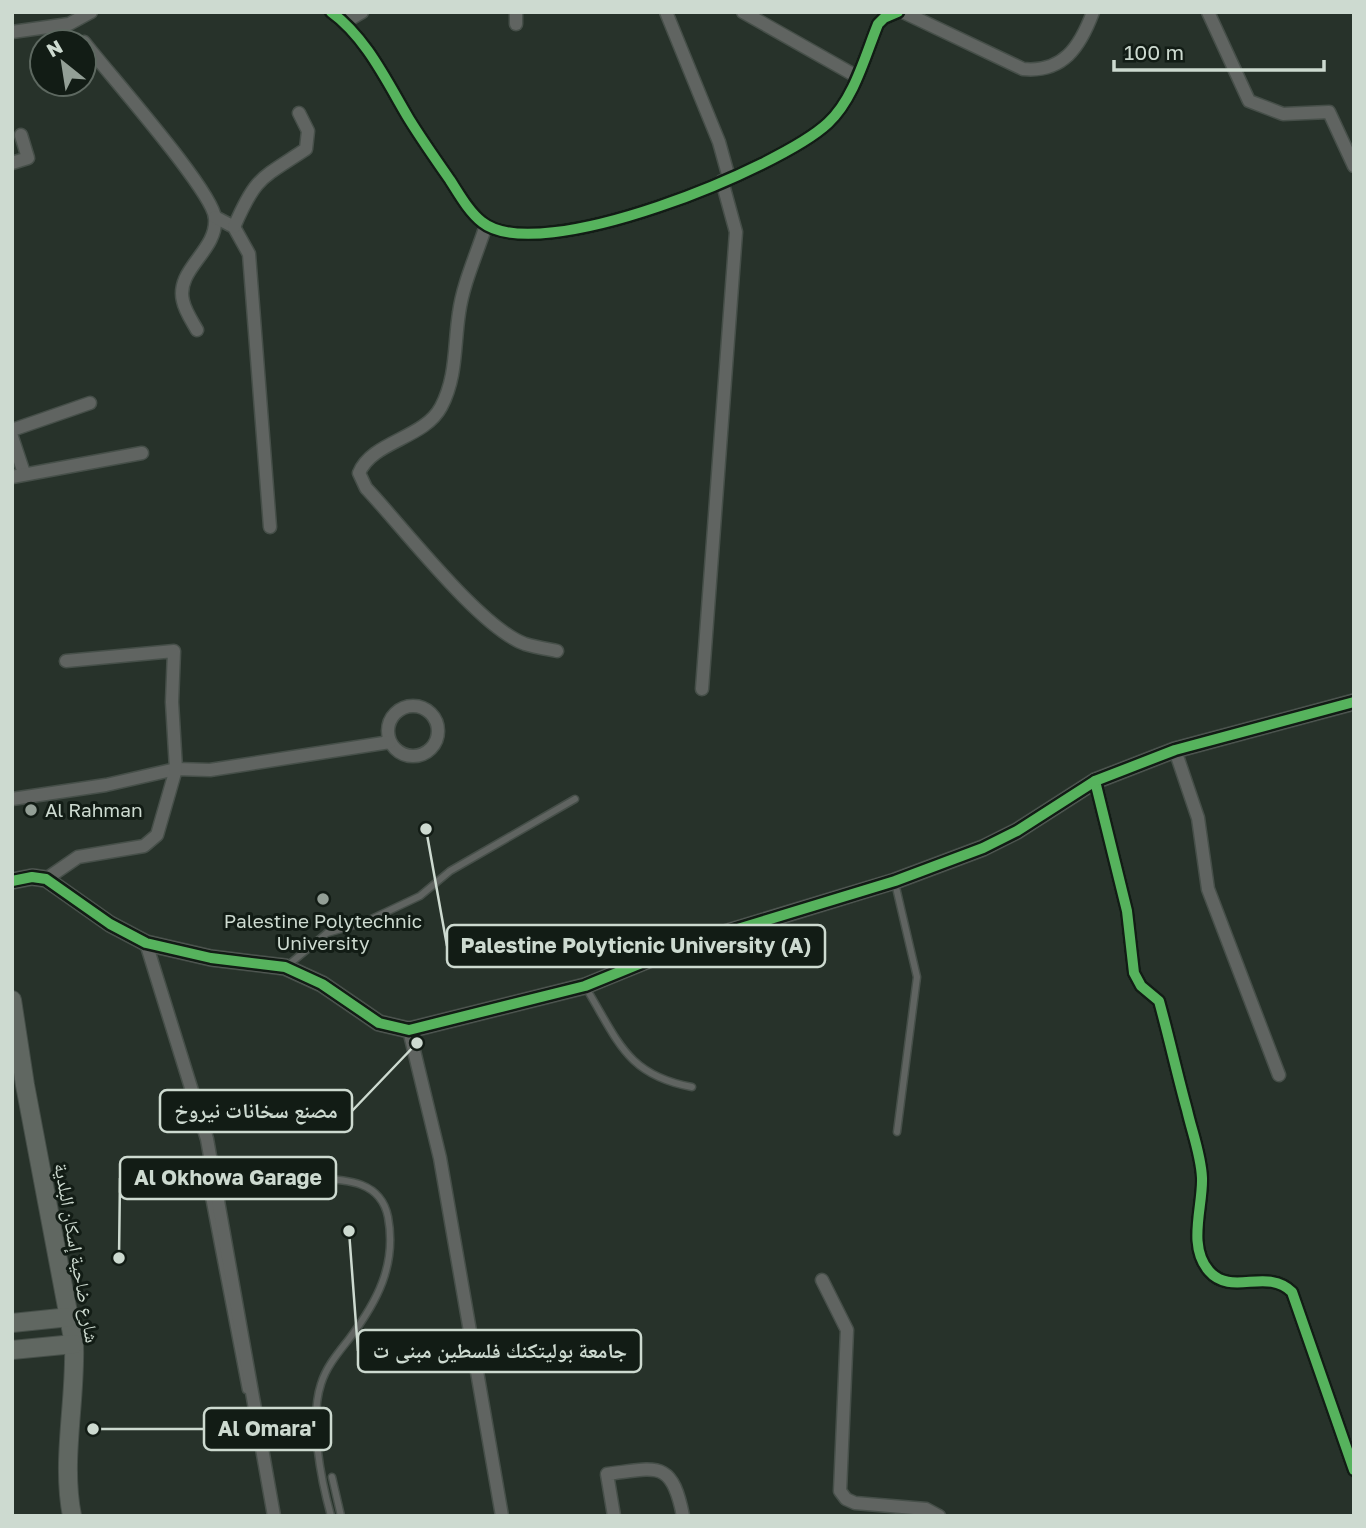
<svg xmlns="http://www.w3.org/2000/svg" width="1366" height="1528" font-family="'Golos Text','Noto Naskh Arabic',sans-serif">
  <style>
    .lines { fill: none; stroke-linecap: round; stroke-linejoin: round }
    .service-casing { stroke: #464f49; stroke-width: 9 }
    .minor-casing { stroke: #464f49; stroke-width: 15 }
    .tertiary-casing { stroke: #464f49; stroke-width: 18 }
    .secondary-casing { stroke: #464f49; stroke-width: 20 }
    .service { stroke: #606461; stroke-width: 6 }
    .minor { stroke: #606461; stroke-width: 12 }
    .tertiary { stroke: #606461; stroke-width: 16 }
    .secondary { stroke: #606761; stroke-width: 18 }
    .cycleway-casing { stroke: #121c15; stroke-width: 15 }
    .cycleway { stroke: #56b35d; stroke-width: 10 }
    .poi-dot { fill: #939f96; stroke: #121c15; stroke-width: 2.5 }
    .labels { text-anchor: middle; stroke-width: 6; stroke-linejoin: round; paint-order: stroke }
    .poi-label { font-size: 19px; fill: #cddad0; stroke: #121c15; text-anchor: start }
    .street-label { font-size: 19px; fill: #cddad0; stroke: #121c15 }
    .leader { fill: none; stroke: #cddad0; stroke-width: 2.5 }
    .callout-dot { fill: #cddad0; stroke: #121c15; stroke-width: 2.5 }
    .callout { fill: #121c15; stroke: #cddad0; stroke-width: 2.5 }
    .callout-label { font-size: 21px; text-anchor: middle; font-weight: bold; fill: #cddad0 }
  </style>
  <rect width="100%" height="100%" fill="#27322a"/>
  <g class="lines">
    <defs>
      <g id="service">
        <path d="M895,883L917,977L897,1132"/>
        <path d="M287,966L327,933L365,922L420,896L450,871L575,799"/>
        <path d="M586,988C618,1040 626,1075 692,1087"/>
        <path d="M246,1390L209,1197L212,1190C241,1174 285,1180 317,1179C348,1179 381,1182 388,1217C397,1265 377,1302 349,1339C338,1353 326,1367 321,1384C309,1420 321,1480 331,1516"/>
        <path d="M332,1477L341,1516"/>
      </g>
      <g id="minor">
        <path d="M331,12C366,37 387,82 409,119C422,140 436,160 450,180C459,194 469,212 482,222C539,268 780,168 828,123C854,99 865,56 878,24L884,18L898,12"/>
        <path d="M516,12V24"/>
        <path d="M666,12L719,142L729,178"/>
        <path d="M743,12L856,76"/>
        <path d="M903,12L1023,69C1063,73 1080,47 1093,12"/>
        <path d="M1208,12L1249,101L1283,114L1329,112L1354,166"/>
        <path d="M345,22L362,12"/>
        <path d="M12,32L69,24L91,12"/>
        <path d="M84,42C107,72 213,191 215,218C218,251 175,269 183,301C185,311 192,321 197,330"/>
        <path d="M12,163L28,158L21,135"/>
        <path d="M215,217L234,227L249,254L270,527"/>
        <path d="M486,225C477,254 463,283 459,313C454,345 457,377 441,407C424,439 372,441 359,473L366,488C402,526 480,628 525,644C535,647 547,649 557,651"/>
        <path d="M234,227C256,176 261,179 306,149L308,131L299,113"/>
        <path d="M12,430L90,403"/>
        <path d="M12,437L24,473"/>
        <path d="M12,477L142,453"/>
        <path d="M702,689L736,232L722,181"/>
        <circle cx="413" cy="731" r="25"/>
        <path d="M1175,750L1198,818L1208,889L1279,1075"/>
        <path d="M1095,781L1127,911L1134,973L1141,986L1159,1001C1169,1037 1177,1074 1187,1110C1192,1132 1201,1155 1202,1178C1203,1207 1187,1246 1209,1271C1231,1297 1267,1267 1292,1292L1354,1470"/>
        <path d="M12,799L106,785L176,769L210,770L390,742"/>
        <path d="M46,879L78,857L144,846L157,835L176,769L172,702L174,651L66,661"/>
        <path d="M146,943L207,1139L274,1516"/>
        <path d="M409,1030L440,1158L502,1516"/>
        <path d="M822,1280L847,1330L840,1491L846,1499L855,1503L926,1509L939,1516"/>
        <path d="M614,1516L607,1474C657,1468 672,1459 683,1516"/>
      </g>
      <path id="tertiary" d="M12,881L32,877L46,879L110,924L146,943L211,958L285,967L322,984L379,1023L409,1030L585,986L688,944L895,881L983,848L1017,831L1095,781L1175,750L1354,702"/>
      <g id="secondary">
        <path d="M12,1000L25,1085L74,1344C76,1401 61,1460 72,1516"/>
        <path d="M12,1323L70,1317"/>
        <path d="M12,1350L74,1344"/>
      </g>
    </defs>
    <use href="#service" class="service-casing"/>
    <use href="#minor" class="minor-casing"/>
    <use href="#tertiary" class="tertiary-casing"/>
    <use href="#secondary" class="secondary-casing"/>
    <use href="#service" class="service"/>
    <use href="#minor" class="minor"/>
    <use href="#tertiary" class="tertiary"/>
    <use href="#secondary" class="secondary"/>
    <defs>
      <g id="cycleway">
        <path d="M331,12C366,37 387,82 409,119C422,140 436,160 450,180C459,194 469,212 482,222C539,268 780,168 828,123C854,99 865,56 878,24L884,18L898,12"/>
        <path d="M1095,781L1127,911L1134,973L1141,986L1159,1001C1169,1037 1177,1074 1187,1110C1192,1132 1201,1155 1202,1178C1203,1207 1187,1246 1209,1271C1231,1297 1267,1267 1292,1292L1354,1470"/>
        <path d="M12,881L32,877L46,879L110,924L146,943L211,958L285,967L322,984L379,1023L409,1030L585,986L688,944L895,881L983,848L1017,831L1095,781L1175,750L1354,702"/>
      </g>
    </defs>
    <use href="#cycleway" class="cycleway-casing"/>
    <use href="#cycleway" class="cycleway"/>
  </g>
  <g class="poi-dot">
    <circle cx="31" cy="810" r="7"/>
    <circle cx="323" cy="899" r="7"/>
  </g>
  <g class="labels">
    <g class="poi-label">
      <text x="45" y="817">Al Rahman</text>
      <text x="323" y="928" text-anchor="middle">Palestine Polytechnic<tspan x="323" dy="22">University</tspan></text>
    </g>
    <g class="street-label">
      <text transform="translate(77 1253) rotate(80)" y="7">شارع ضاحية إسكان البلدية</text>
    </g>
  </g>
  <path class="leader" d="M426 829L447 946M417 1043L352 1111M119 1258L120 1178M349 1231L358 1351M93 1429L204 1429"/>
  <g class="callout-dot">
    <circle cx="426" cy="829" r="7"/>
    <circle cx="417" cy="1043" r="7"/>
    <circle cx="119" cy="1258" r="7"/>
    <circle cx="349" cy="1231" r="7"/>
    <circle cx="93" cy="1429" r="7"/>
  </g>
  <g class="callout">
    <rect x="447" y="925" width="378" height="42" rx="7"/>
    <rect x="160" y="1090" width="192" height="42" rx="7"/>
    <rect x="120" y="1157" width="216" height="42" rx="7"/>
    <rect x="358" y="1330" width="283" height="42" rx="7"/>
    <rect x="204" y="1408" width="127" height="42" rx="7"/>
  </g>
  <g class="callout-label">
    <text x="636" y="953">Palestine Polyticnic University (A)</text>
    <text x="256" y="1118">مصنع سخانات نيروخ</text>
    <text x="228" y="1185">Al Okhowa Garage</text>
    <text x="500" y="1358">جامعة بوليتكنك فلسطين مبنى ت</text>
    <text x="267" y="1436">Al Omara'</text>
  </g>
  <rect width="1366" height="1528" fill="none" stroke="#cddad0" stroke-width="28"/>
  <g transform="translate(63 63) rotate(330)"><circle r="33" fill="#121c15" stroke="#5d6860" stroke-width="2"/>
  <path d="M0-5L12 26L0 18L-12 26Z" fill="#939f96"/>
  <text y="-10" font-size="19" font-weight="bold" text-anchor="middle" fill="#cddad0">N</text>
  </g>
  <path d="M1114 60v10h210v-10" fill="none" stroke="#cddad0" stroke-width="3.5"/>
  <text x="1124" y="60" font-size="21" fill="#cddad0" stroke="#121c15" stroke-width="5" paint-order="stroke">100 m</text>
</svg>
